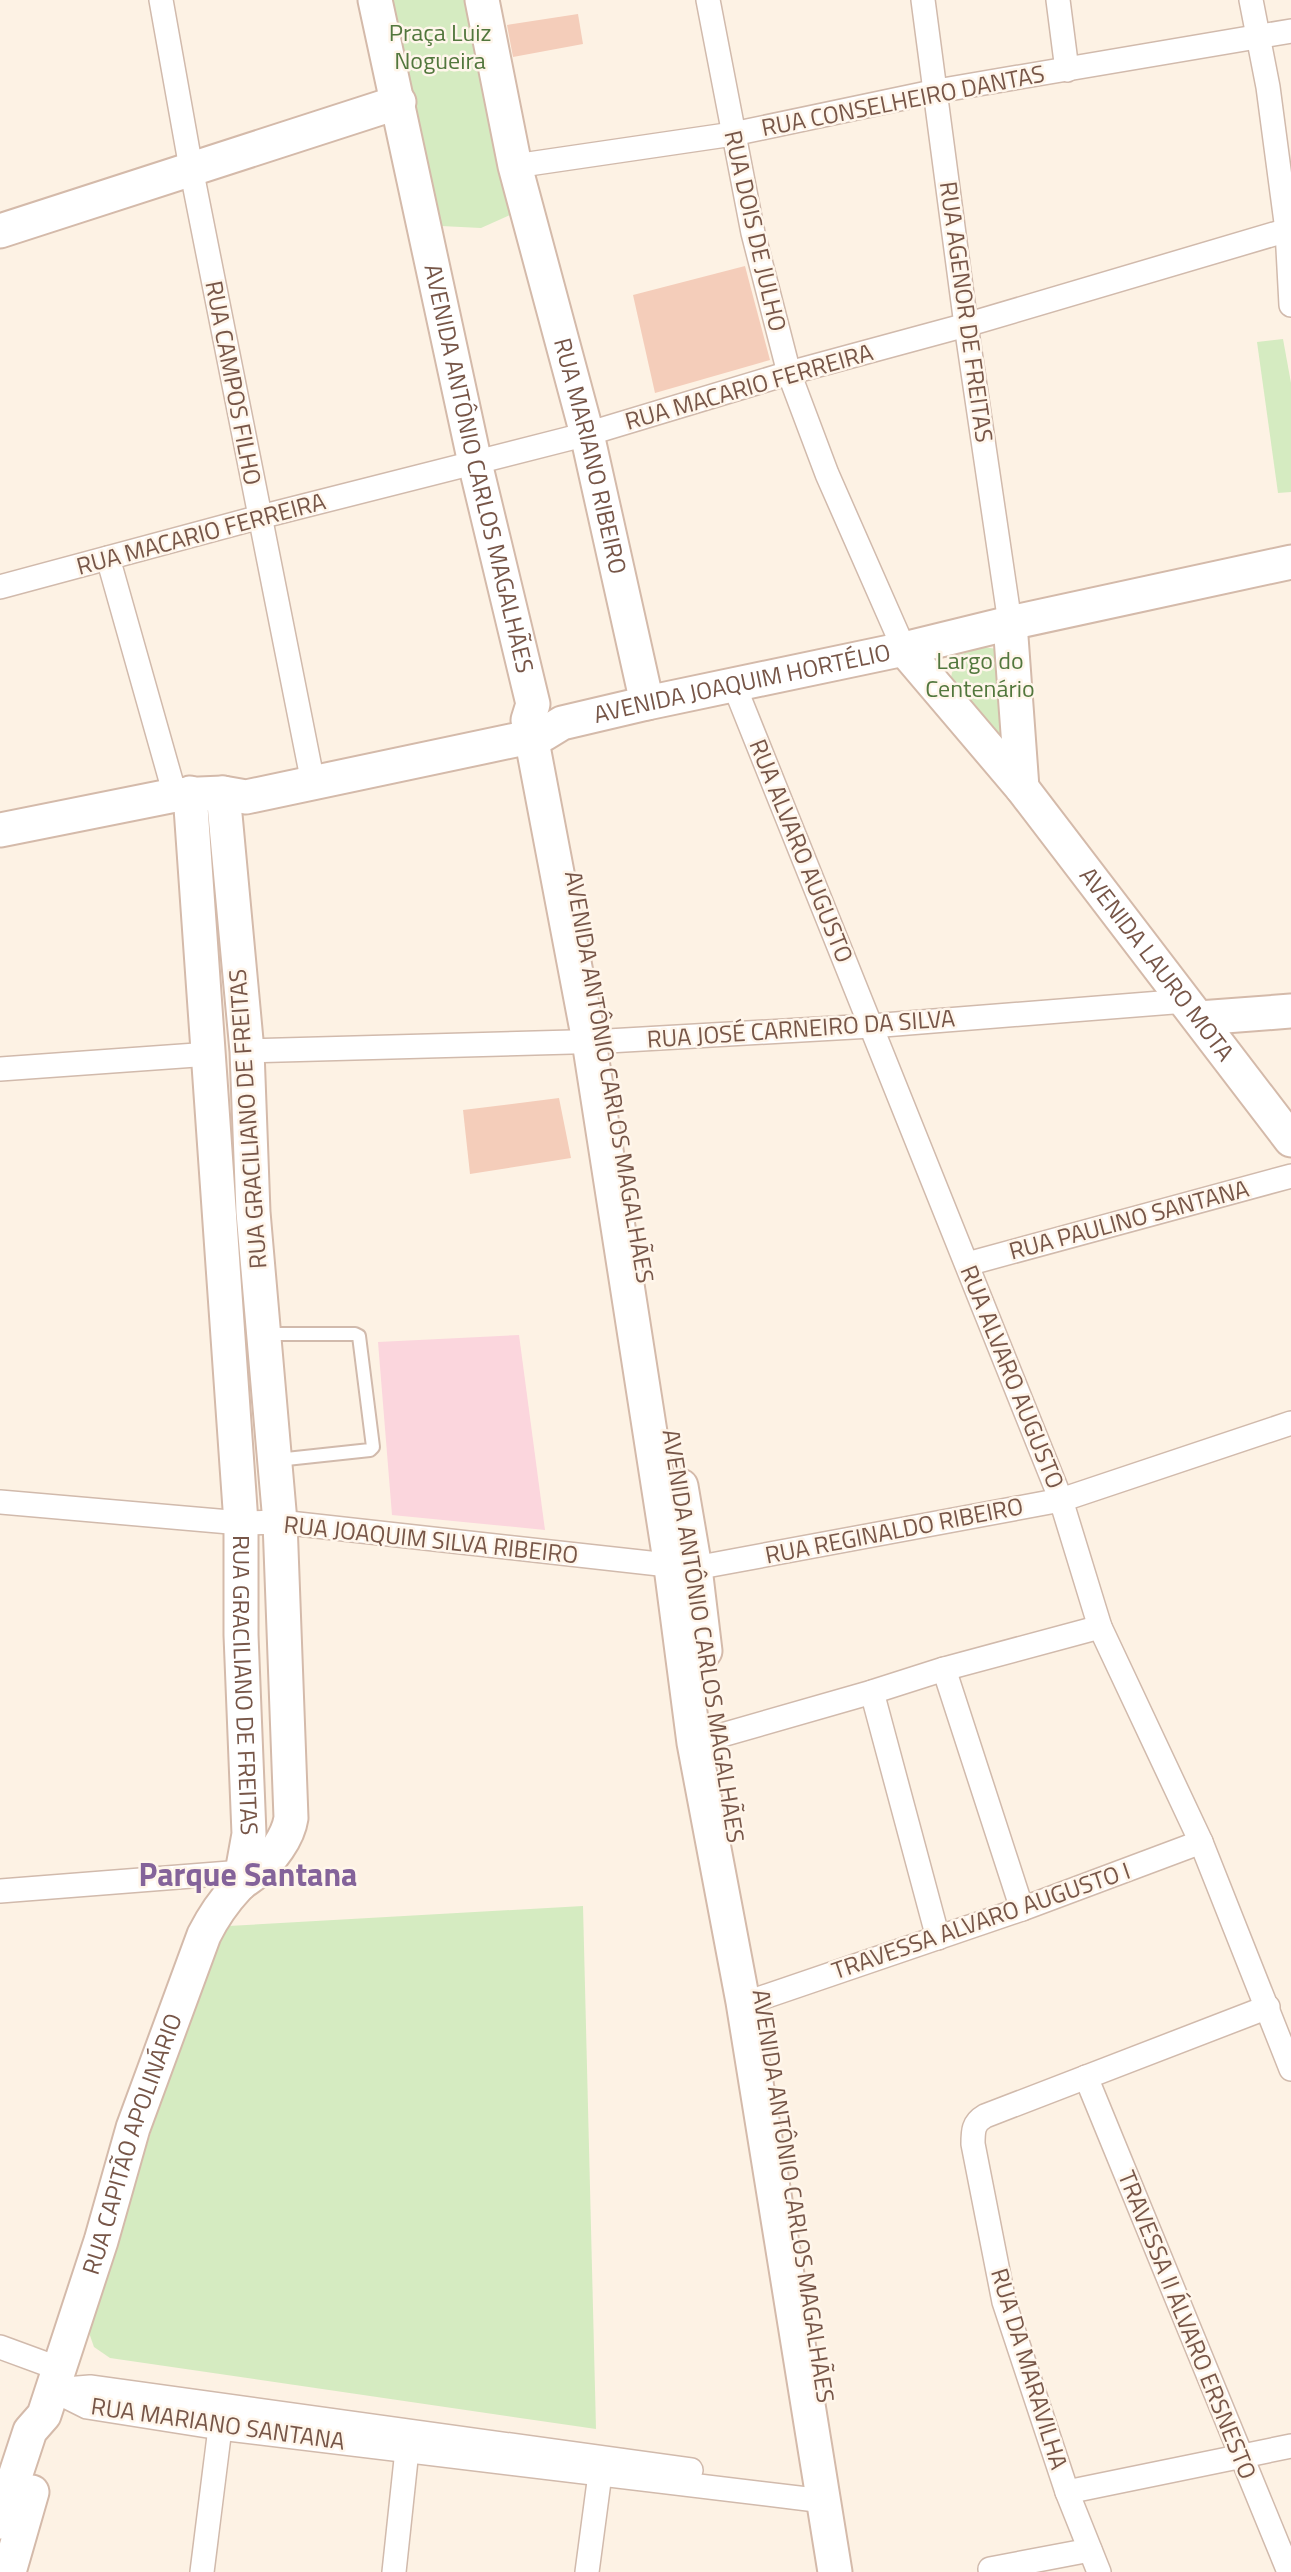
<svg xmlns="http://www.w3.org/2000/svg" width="1291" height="2572" viewBox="0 0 1291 2572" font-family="'Titillium Web',sans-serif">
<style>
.medical{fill:#fbd6dd}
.green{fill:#d5ebc1}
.building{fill:#f4cdba}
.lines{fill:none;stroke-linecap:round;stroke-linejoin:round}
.lane-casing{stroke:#d1baac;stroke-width:16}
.street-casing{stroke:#d1baac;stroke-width:26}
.secondary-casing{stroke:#d4baaa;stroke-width:37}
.lane{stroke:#fff;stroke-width:12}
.street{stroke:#fff;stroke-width:23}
.secondary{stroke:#fff;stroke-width:33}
.labels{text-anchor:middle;stroke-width:5;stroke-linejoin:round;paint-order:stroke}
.park-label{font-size:24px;fill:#52773d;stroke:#fff6eb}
.street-label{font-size:24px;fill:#775648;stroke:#fff6eb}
.district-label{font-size:32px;font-weight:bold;fill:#84639a;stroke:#fff6eb}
</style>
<rect width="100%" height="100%" fill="#fdf2e4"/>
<!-- medical -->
<path class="medical" d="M519 1335 545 1530 392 1515 378 1342Z"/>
<!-- green -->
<g class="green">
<path d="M388 0H472L512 214 481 228 441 226Z"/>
<path d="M1283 339 1291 383V492L1278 493 1257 342Z"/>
<path d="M983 647 997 649 1010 759 951 677 956 656Z"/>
<path d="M583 1906 596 2429 110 2358 94 2347 88 2330 212 1940 228 1926Z"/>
</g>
<!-- building -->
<g class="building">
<path d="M578 14 583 44 513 57 507 25Z"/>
<path d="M745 266 770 360 655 393 633 295Z"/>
<path d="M559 1098 571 1158 470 1174 463 1110Z"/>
</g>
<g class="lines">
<!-- lane casing -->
<g class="lane-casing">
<path id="lane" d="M264 1334H355L359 1336 373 1447 370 1450 277 1460"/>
</g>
<!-- street casing -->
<g class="street-casing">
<g id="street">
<path d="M161 0 191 168 313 783"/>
<path d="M708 0 753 233 789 373 827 474 904 649"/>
<path d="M923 0 966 325 1010 623"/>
<path d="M1058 0 1067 70"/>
<path d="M1251 0 1268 87 1287 230 1291 305"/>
<path d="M515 166 733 134 937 91 1291 31"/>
<path d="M108 558 175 795"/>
<path d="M0 587 260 517 587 434 789 373 966 325 1291 229"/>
<path d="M734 685 1061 1500 1100 1627 1201 1842 1291 2069"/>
<path d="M247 1051 608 1041 871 1026 1186 1001"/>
<path d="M0 1069 210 1054"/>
<path d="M967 1264 1291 1176"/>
<path d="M0 1502 241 1523 280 1522 695 1568 1061 1500 1291 1423"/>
<path d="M944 1669 1022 1909"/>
<path d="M872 1692 938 1938"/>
<path d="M694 1743 872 1692 944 1669 1100 1627"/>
<path d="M0 1891 255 1871"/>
<path d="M743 2002 761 1998 1022 1909 1201 1842"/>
<path d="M1086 2077 1289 2572"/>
<path d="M0 2347 60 2369"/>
<path d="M53 2390 87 2407 220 2428 824 2501"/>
<path d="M53 2390 90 2387 691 2470"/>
<path d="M1067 2492 1291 2446"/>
<path d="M990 2569 1090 2550"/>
<path d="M202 2572 220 2428"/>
<path d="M394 2572 407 2450"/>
<path d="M587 2572 600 2474"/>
<path d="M1099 2572 1067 2492 1004 2302 973 2144C973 2131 973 2123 985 2116L1268 2007"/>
</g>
</g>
<!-- secondary casing -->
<g class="secondary-casing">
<g id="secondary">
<path id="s1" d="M375 0 475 463 533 704 528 720 589 1041 671 1567 694 1743 743 2002 835 2572"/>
<path id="s2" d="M482 0 515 166 587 434 647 703"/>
<path d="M0 231 399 102"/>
<path d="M1010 623 1022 788"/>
<path id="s3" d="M904 649 1022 788 1291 1140"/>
<path id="s4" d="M190 793 241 1523V1635L249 1834 240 1884"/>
<path id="s5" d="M0 830 175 795 223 793 246 797 544 734 562 723 647 703 904 649 1010 623 1291 562"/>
<path d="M1199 1018 1291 1011"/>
<path d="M681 1486 695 1568 705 1651"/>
<path id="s6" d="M0 2522 30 2431 44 2415 101 2241 133 2128 204 1935C213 1917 224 1901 238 1886 243 1881 250 1877 256 1872 271 1860 288 1838 291 1818L280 1522 253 1212 247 1051 223 793"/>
<path d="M9 2572 32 2492"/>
</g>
</g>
<!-- lane -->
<use href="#lane" class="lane"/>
<!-- street -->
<use href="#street" class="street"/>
<!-- secondary -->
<use href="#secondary" class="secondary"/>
</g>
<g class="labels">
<!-- park labels -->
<g class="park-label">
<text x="440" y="41">Praça Luiz<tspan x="440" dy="28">Nogueira</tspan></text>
<text x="980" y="669">Largo do<tspan x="980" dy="28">Centenário</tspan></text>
</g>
<!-- street labels -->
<g class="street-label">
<text transform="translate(903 101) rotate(-11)" y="8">RUA CONSELHEIRO DANTAS</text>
<text transform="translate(755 231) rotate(77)" y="8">RUA DOIS DE JULHO</text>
<text transform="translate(966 312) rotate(82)" y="8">RUA AGENOR DE FREITAS</text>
<text transform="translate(233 383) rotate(79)" y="8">RUA CAMPOS FILHO</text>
<text transform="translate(749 387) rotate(-16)" y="8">RUA MACARIO FERREIRA</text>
<text dy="8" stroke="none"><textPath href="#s2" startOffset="469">RUA MARIANO RIBEIRO</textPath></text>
<text dy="8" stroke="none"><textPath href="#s1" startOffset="480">AVENIDA ANTÔNIO CARLOS MAGALHÃES</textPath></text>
<text transform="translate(201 534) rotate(-15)" y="8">RUA MACARIO FERREIRA</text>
<text dy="8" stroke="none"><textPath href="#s5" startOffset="760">AVENIDA JOAQUIM HORTÉLIO</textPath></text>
<text transform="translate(801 851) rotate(68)" y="8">RUA ALVARO AUGUSTO</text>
<text dy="8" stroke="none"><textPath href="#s3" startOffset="404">AVENIDA LAURO MOTA</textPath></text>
<text transform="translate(801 1029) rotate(-4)" y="8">RUA JOSÉ CARNEIRO DA SILVA</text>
<text transform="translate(609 1077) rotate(80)" y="8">AVENIDA ANTÔNIO CARLOS MAGALHÃES</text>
<text transform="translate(248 1119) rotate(-94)" y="8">RUA GRACILIANO DE FREITAS</text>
<text transform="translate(1129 1220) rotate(-15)" y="8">RUA PAULINO SANTANA</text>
<text transform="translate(1012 1377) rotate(68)" y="8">RUA ALVARO AUGUSTO</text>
<text transform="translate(894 1531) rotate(-11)" y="8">RUA REGINALDO RIBEIRO</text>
<text transform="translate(431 1540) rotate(6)" y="8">RUA JOAQUIM SILVA RIBEIRO</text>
<text transform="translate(703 1636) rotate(81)" y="8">AVENIDA ANTÔNIO CARLOS MAGALHÃES</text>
<text dy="8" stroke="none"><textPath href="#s4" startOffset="894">RUA GRACILIANO DE FREITAS</textPath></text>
<text transform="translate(981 1921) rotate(-19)" y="8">TRAVESSA ALVARO AUGUSTO I</text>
<text dy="8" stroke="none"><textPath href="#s6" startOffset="402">RUA CAPITÃO APOLINÁRIO</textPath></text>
<text transform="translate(793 2196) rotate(81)" y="8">AVENIDA ANTÔNIO CARLOS MAGALHÃES</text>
<text transform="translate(1187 2325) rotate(68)" y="8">TRAVESSA II ÁLVARO ERSNESTO</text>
<text transform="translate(1029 2369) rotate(73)" y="8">RUA DA MARAVILHA</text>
<text transform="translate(218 2424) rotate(8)" y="8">RUA MARIANO SANTANA</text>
</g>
<!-- district labels -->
<g class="district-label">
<text x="248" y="1886">Parque Santana</text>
</g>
</g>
</svg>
